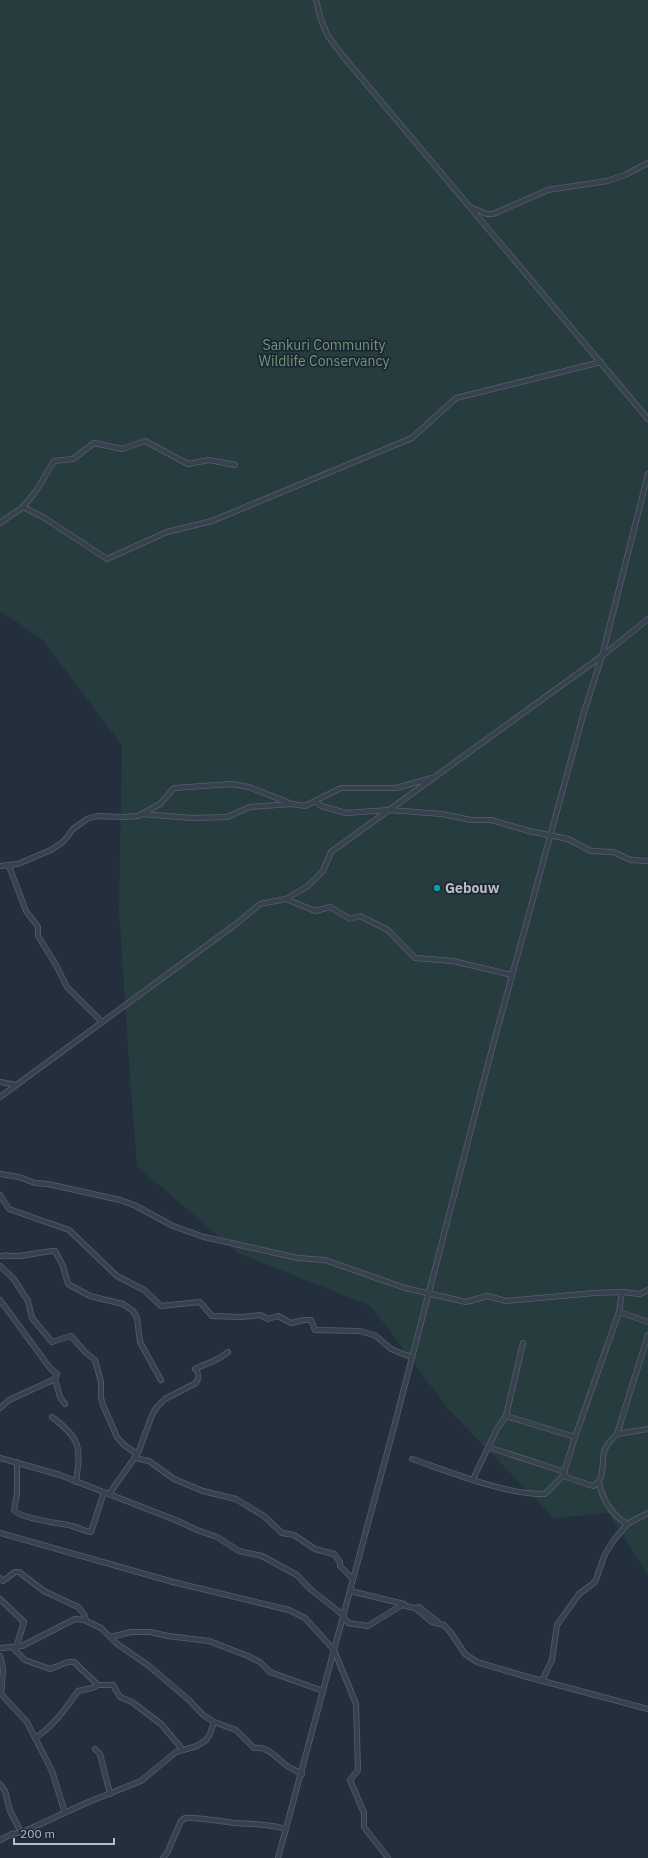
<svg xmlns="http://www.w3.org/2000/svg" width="648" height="1858" viewBox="0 0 648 1858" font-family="'IBM Plex Sans',sans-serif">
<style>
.green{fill:#263c3f}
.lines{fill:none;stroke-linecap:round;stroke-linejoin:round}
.minor-casing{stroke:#565f6c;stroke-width:6}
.minor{stroke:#38414e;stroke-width:4.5}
.culture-dot{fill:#0f9aa8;stroke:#1d2633;stroke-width:1.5}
.labels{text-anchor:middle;stroke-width:3.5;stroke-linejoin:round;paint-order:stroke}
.park-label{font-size:14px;fill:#6b9a76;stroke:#1d2633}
.poi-label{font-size:14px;font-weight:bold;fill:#b4bcc9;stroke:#1d2633;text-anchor:start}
</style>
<rect width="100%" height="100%" fill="#242f3e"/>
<!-- green -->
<path class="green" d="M0 0H648V1575L608 1513 554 1518 449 1410 371 1306 238 1253 137 1166 130 1078 119 910 122 745 43 640 0 611Z"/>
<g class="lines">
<!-- minor casing -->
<g class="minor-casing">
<g id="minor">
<path d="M316 0 321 20 328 36 342 55 648 419"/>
<path d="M472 208 487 214H493L548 190 607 181 625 175 648 163"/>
<path d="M23 507 43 517 107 559 167 532 212 521 412 438 456 398 601 362"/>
<path d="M0 523 23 507 36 491 54 461 73 459 94 443 122 449 145 441 188 464 209 460 235 465"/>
<path d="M316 802 321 806 346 813 389 810 442 814 471 820H491L529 831 568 839 591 851 613 852 631 860 648 861"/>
<path d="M142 814 192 818 227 817 250 807 291 804"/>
<path d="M0 866 18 864 51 850 64 841 73 829 87 819 97 816 123 817 138 816 160 804 174 788 232 784 249 787 292 804 305 806 341 788H396L432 778"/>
<path d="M9 866 26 911 38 927V936L56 965 67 987 102 1022"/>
<path d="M286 899 315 911 330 907 350 919 360 916 388 930 415 958 453 961 512 975"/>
<path d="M0 1082 16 1085"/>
<path d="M0 1097 236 924 260 904 286 899 308 886 323 871 331 852 602 656 648 619"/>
<path d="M0 1174 19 1177 35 1183 48 1184 120 1200 134 1205 173 1226 204 1237 298 1258 325 1260 405 1288 466 1302 487 1296 506 1301 595 1293 622 1292 640 1294 648 1290"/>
<path d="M0 1195 9 1209 69 1230 117 1276 144 1290 161 1306 200 1302 212 1316 242 1317 260 1315 268 1319 278 1316 291 1323 304 1320H311L315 1330 360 1331 376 1336 391 1349 411 1357"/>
<path d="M0 1256C6 1255 10 1256 16 1256 29 1256 42 1251 55 1251L63 1266 68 1284 90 1296 123 1304 133 1311 137 1318 140 1342 161 1380"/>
<path d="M0 1266 13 1278 28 1301 32 1318 52 1342 71 1336 86 1353 95 1360 101 1382V1398L103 1405 117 1437 124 1445 137 1454"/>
<path d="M0 1300 50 1368 57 1374 55 1379 60 1397 65 1404"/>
<path d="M619 1312 648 1322"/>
<path d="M0 1408 9 1400 55 1379"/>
<path d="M506 1416 575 1437 563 1476"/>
<path d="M52 1417C81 1439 81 1447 76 1482"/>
<path d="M617 1434 648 1335"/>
<path d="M575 1437 619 1312 622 1292"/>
<path d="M488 1447 565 1472"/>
<path d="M0 1458 60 1475 178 1521 197 1530 217 1537 239 1551 262 1556 297 1575 309 1588 343 1615"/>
<path d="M135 1458 149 1461 174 1479 203 1491 236 1499 264 1516 282 1533 294 1535 315 1549 334 1554 340 1562V1566L353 1579"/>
<path d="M412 1459C450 1472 506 1495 545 1494L563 1476 593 1486C607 1479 600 1461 605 1449 607 1444 613 1438 617 1434L648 1429"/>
<path d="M17 1462V1494L14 1510C21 1519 60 1523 72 1526 79 1528 84 1531 91 1532L104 1492"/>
<path d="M473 1479 497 1429 506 1416 523 1343"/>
<path d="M109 1494 138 1453 152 1415 156 1408 165 1399 196 1383C199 1378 200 1374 195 1369 207 1363 218 1361 228 1352"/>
<path d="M627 1524 648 1513"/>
<path d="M0 1533 173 1582 289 1610 305 1618 334 1650 356 1704 358 1770 350 1780 364 1813V1827L388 1858"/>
<path d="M0 1578 3 1581 15 1572H19L44 1591 78 1607 84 1614 86 1620"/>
<path d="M350 1591 404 1604"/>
<path d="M0 1599 24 1622 16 1648"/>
<path d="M419 1607 438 1622"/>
<path d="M343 1616 348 1623 368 1626 402 1605 415 1608 432 1622 444 1625 451 1633 465 1654 477 1662 524 1676 648 1709"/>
<path d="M111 1637 131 1632H150L168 1636 209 1641 248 1656 260 1662 270 1672 323 1691"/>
<path d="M0 1648 22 1646 75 1619 84 1620 101 1628 116 1643 149 1666 189 1700 203 1715 214 1722 236 1730 254 1748C269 1746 276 1758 287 1766 292 1769 297 1771 302 1774"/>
<path d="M13 1648 25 1660 50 1669 68 1662H74L98 1685H113L120 1697 132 1702 161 1724 183 1750"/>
<path d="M0 1656 3 1669 1 1694 27 1722 52 1771 65 1813"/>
<path d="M542 1681 552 1660 557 1625 579 1594 595 1582 605 1554 614 1540 627 1524C611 1514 603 1501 599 1483"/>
<path d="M35 1738C54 1726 66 1708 78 1691L92 1688 98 1685"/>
<path d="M95 1749 100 1754 110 1794"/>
<path d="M0 1784 5 1791 10 1811 21 1832"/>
<path d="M0 1840 12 1834 23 1832 86 1803 141 1781 176 1752 197 1746 206 1740 210 1734 214 1722"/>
<path d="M163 1858 167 1853 181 1821 185 1818C202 1817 217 1821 234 1823 252 1824 269 1824 286 1829"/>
<path d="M278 1858 394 1427 493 1045 584 712 602 656 648 474"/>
</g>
</g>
<!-- minor -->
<use href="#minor" class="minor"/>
</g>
<!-- markers -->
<circle class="culture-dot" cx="437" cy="888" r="4"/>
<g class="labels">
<!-- park labels -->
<g class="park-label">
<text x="324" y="350">Sankuri Community<tspan x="324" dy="16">Wildlife Conservancy</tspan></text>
</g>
<!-- poi labels -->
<g class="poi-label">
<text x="445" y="893">Gebouw</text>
</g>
</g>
<!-- scale -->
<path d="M14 1838v6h100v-6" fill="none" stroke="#b4bcc9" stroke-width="2"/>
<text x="20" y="1838" font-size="12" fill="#b4bcc9" stroke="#1d2633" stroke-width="3" paint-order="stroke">200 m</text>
</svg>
